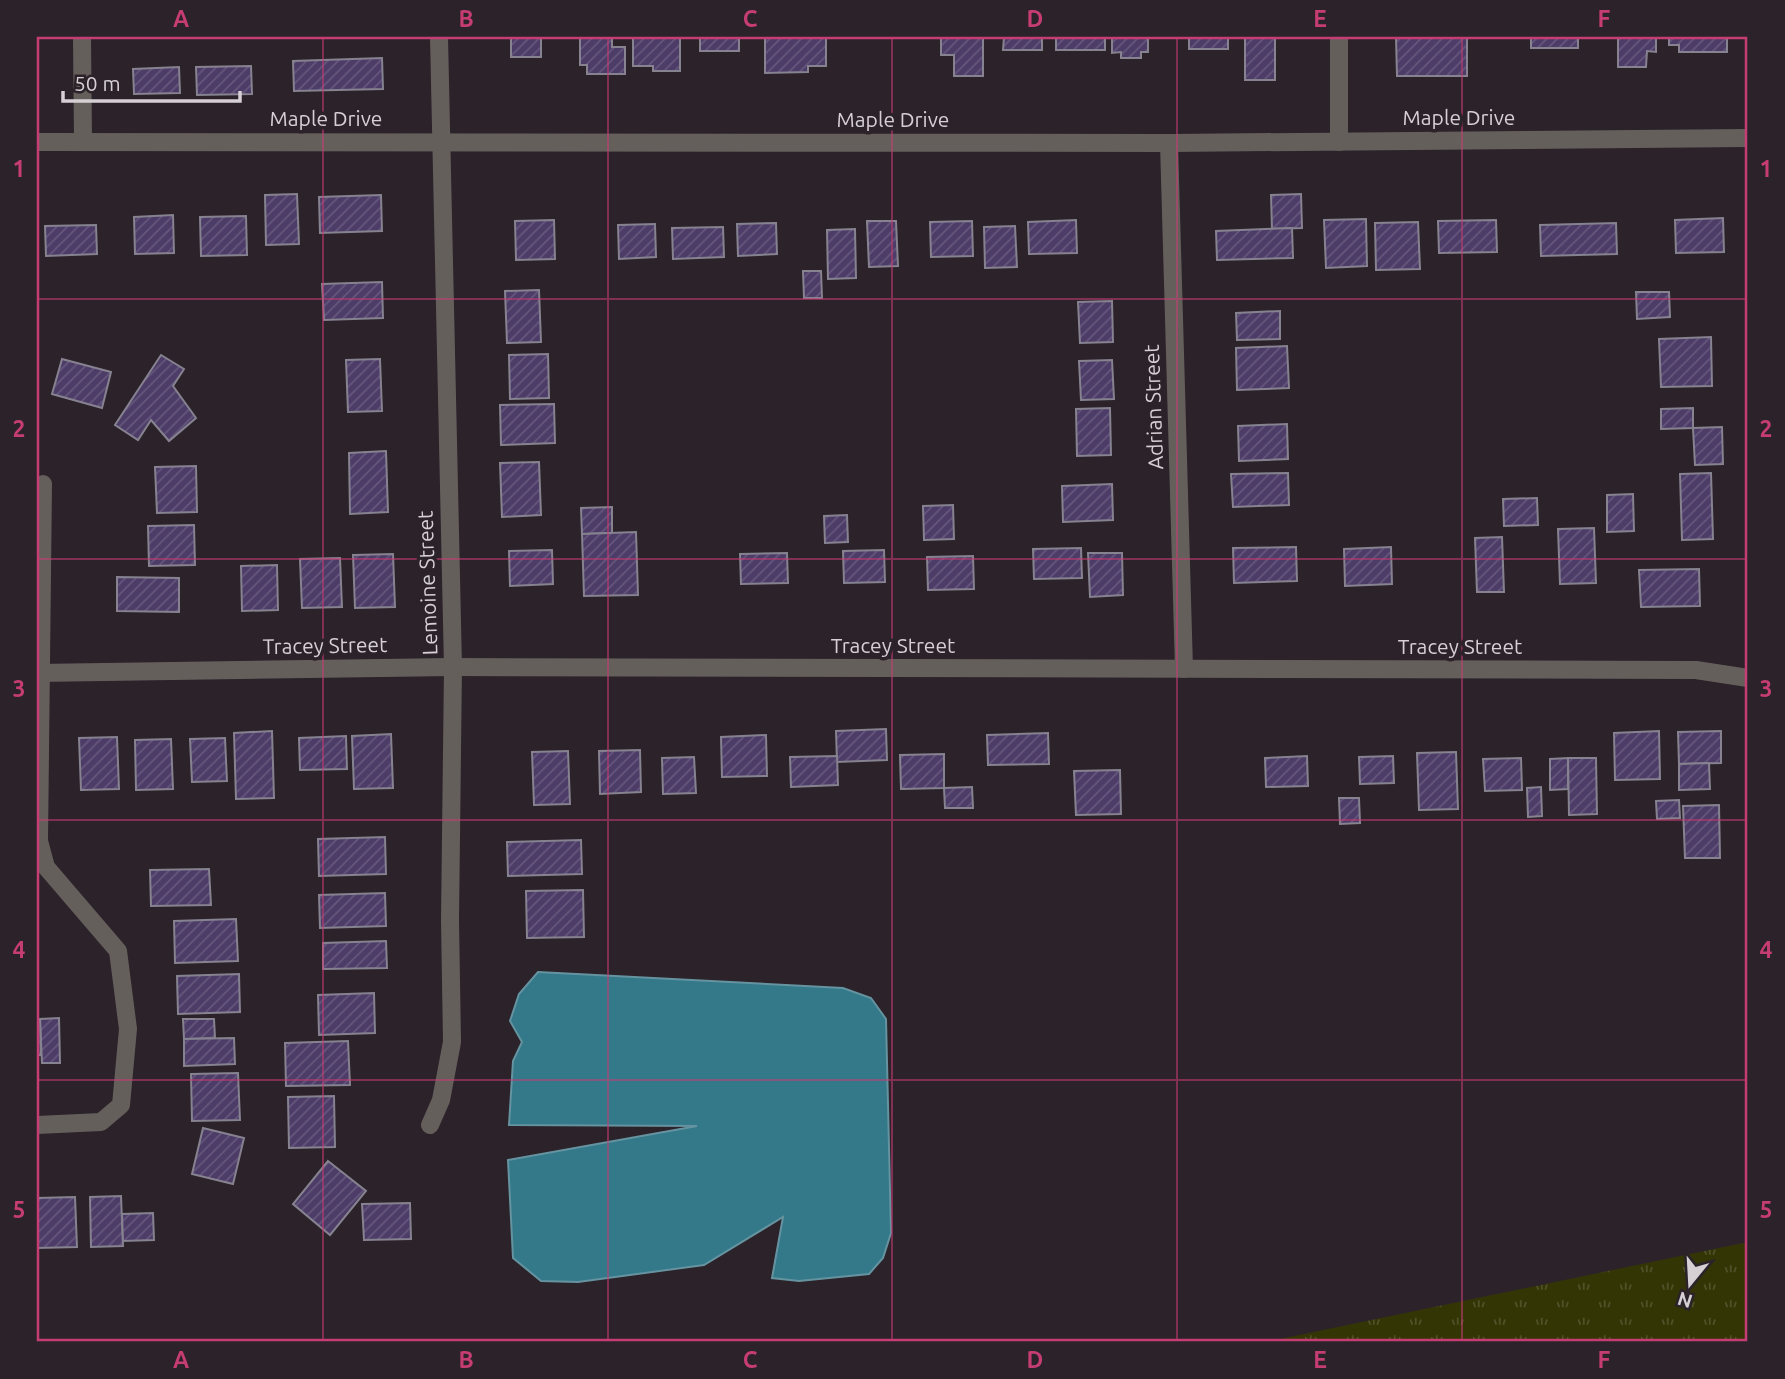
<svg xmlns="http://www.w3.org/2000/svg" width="1785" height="1379" viewBox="0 0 1785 1379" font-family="Ubuntu,sans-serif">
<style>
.grass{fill:url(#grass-tufts)}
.water{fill:#34798a;stroke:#6593a0;stroke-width:2}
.building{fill:url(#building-hatch);stroke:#868290;stroke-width:2}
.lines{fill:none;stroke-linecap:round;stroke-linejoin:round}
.minor{stroke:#655f5c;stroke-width:18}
.grid{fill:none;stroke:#c63d73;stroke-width:2;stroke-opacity:0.55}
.labels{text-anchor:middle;stroke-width:7;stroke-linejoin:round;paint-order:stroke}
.street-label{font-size:21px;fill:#d6d0d5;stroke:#2b222a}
.neatline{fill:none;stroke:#c63d73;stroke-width:2.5}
.grid-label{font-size:23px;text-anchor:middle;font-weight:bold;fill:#c63d73}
</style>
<defs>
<pattern id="grass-tufts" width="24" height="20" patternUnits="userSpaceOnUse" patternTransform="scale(1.75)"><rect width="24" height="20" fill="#343505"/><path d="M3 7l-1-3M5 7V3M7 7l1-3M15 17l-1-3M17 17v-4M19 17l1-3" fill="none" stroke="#515129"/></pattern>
<pattern id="building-hatch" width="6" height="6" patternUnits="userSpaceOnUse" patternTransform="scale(1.75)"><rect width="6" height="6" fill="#4c3c67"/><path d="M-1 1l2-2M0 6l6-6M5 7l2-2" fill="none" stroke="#65577c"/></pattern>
</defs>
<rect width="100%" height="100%" fill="#2b222a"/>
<!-- grass -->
<path class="grass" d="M1748 1242V1342H1003L1275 1340Z"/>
<!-- water -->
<path class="water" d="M538 972 843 988 871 998 886 1019 891 1233 883 1258 869 1274 799 1281 772 1278 783 1217 704 1265 578 1282 541 1281 513 1258 508 1160 697 1126 509 1125 513 1061 522 1042 510 1021 519 994Z"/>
<!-- building -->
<g class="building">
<rect x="511" y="37" width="30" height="20"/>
<path d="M580 37H612V47H625V74H587V65H580Z"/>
<path d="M633 37H680V71H653V66H633Z"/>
<rect x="700" y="37" width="39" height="14"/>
<path d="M765 37H826V66H808V72L765 73Z"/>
<path d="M941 37H983V76H954V55H941Z"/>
<path d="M1004 37H1042V50H1003Z"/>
<rect x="1056" y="37" width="49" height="13"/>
<path d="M1112 37H1148V52H1141V58H1121V52L1112 53Z"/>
<rect x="1189" y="37" width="39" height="12"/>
<rect x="1245" y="37" width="30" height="43"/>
<rect x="1531" y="37" width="47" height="11"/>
<path d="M1618 37H1656V52L1647 51 1646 67H1618Z"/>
<path d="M1669 37H1727V52H1679V45H1669Z"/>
<path d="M1396 38H1467V76H1397Z"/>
<path d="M382 58 383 89 294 91 293 61Z"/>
<path d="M251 66 252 94 197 95 196 67Z"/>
<path d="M179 67 180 93 134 94 133 69Z"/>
<path d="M297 194 299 244 266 245 265 195Z"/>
<path d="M1301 194 1302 228 1272 229 1271 195Z"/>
<path d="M381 195 382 231 320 233 319 197Z"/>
<path d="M173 215 174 253 135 254 134 217Z"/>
<path d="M246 216 247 255 201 256 200 217Z"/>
<path d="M1723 218 1724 252 1676 253 1675 220Z"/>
<path d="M1366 219 1367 266 1326 268 1324 220Z"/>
<path d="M554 220 555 259 516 260 515 221Z"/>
<path d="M1076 220 1077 253 1029 254 1028 222Z"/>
<path d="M1496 220 1497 252 1439 253 1438 221Z"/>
<path d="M867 221H896L898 266 869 267Z"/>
<path d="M972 221 973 256 931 257 930 222Z"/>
<path d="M1418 222 1420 269 1376 270 1375 223Z"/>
<path d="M776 223 777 254 738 256 737 224Z"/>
<path d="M1616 223 1617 254 1541 256 1540 225Z"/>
<path d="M655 224 656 257 619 259 618 225Z"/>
<path d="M96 225 97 254 46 256 45 226Z"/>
<path d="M1015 226 1017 267 985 268 984 227Z"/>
<path d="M723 227 724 257 673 259 672 228Z"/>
<path d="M1292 228 1293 258 1217 260 1216 231Z"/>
<path d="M855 229 856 278 828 279 827 230Z"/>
<path d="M803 271H821L822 298H804Z"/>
<path d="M382 282 383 318 324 320 322 284Z"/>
<path d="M539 290 541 342 507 343 505 291Z"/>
<path d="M1636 292H1669L1670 317 1637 319Z"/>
<path d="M1112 301 1113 342 1080 343 1078 302Z"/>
<path d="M1280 311V339L1237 340 1236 313Z"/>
<path d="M1711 337 1712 386 1661 387 1659 339Z"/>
<path d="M1287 346 1289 388 1237 390 1236 348Z"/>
<path d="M548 354 549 398 510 399 509 355Z"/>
<path d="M161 355 184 369 173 386 196 418 169 441 151 420 138 440 115 425Z"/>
<path d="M62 359 111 372 102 408 52 394Z"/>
<path d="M380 359 382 411 348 412 346 360Z"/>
<path d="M1112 360 1114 399 1081 400 1079 361Z"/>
<path d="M554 404 555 443 501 445 500 405Z"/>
<path d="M1110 408 1111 455 1077 456 1076 409Z"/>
<path d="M1693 408V428L1661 429V409Z"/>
<path d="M1287 424 1288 459 1239 461 1238 426Z"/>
<path d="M1722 427 1723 464 1695 465 1693 428Z"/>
<path d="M386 451 388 512 350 514 349 453Z"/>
<path d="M539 462 541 515 502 517 500 463Z"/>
<path d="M196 466 197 512 157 513 155 467Z"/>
<path d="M1288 473 1289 505 1233 507 1231 474Z"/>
<path d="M1711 473 1713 539 1682 540 1680 474Z"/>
<path d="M1112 484 1113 520 1063 522 1062 486Z"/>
<path d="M1633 494 1634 531 1607 532V495Z"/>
<path d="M1537 498 1538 525 1504 526 1503 499Z"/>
<path d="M953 505 954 539 924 540 923 506Z"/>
<path d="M612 507V533L582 534 581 508Z"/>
<path d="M847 515 848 542 825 543 824 516Z"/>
<path d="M194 525 195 565 149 566 148 526Z"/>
<path d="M1594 528 1596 583 1560 584 1558 529Z"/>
<path d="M636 532 638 595 584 596 582 534Z"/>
<path d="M1502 537 1504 592H1477L1475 538Z"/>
<path d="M1296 547 1297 581 1234 583 1233 548Z"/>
<path d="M1391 547 1392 584 1345 586 1344 549Z"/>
<path d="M1081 548 1082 578 1034 579 1033 549Z"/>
<path d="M552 550 553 584 510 586 509 551Z"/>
<path d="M884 550 885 582 844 583 843 551Z"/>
<path d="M787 553 788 583 741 584 740 554Z"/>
<path d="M1088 553H1122L1123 595 1090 597Z"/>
<path d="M393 554 395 607 355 608 353 555Z"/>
<path d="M973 556 974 589 928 590 927 557Z"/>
<path d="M340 558 342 607 302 608 300 559Z"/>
<path d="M277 565 278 610 242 611 241 566Z"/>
<path d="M1699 569 1700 606 1641 607 1639 570Z"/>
<path d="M117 577 179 578V612L117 611Z"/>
<path d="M886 729 887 760 837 762 836 731Z"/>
<path d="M272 731 274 798 236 799 234 733Z"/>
<path d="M1659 731 1660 779 1615 780 1614 733Z"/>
<path d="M1721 731V763L1679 764 1678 732Z"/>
<path d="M1048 733 1049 764 988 765 987 735Z"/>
<path d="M391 734 393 788 354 789 352 736Z"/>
<path d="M766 735 767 776 722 777 721 737Z"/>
<path d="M346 736 347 769 300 770 299 738Z"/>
<path d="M117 737 119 789 81 790 79 738Z"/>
<path d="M225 738 227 781 192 782 190 739Z"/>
<path d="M171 739 173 789 136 790 135 740Z"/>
<path d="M640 750 641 792 600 794 599 751Z"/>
<path d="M568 751 570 804 534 805 532 752Z"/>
<path d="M1456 752 1458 809 1419 810 1417 753Z"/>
<path d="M944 754V788L901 789 900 755Z"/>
<path d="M837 756 838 785 791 787 790 757Z"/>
<path d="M1307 756 1308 786 1266 787 1265 758Z"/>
<path d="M1393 756 1394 783 1360 784 1359 757Z"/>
<path d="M694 757 696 793 663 794 662 758Z"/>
<path d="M1521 758 1522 790 1485 791 1483 759Z"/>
<path d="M1568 758V789L1550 790V759Z"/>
<path d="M1568 758H1596L1597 814 1569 815Z"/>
<path d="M1709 763 1710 789 1679 790V764Z"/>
<path d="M1120 770 1121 814 1076 815 1074 771Z"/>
<path d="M972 787 973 808H945L944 788Z"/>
<path d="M1541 787 1542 816 1528 817 1527 788Z"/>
<path d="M1339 798H1359L1360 823 1340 824Z"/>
<path d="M1679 800 1680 818 1657 819 1656 801Z"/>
<path d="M1719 805 1720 858H1685L1683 806Z"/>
<path d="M385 837 386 874 319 876 318 839Z"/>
<path d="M581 840 582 874 508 876 507 842Z"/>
<path d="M209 869 211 905 151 906 150 870Z"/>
<path d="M583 890 584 937 527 938 526 891Z"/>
<path d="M385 893 386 926 320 928 319 895Z"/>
<path d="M236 919 238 961 175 963 174 921Z"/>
<path d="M386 941 387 968 323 969V943Z"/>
<path d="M239 974 240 1012 178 1014 177 976Z"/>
<path d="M374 993 375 1033 319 1035 318 995Z"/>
<path d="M59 1018 60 1063H42L40 1019Z"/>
<path d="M37 1019H40L41 1055H37Z"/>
<path d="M183 1019H214L215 1038 184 1039Z"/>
<path d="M234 1038 235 1064 184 1066V1039Z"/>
<path d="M348 1041 350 1085 286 1086 285 1043Z"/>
<path d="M238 1073 240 1120 192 1121 191 1074Z"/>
<path d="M334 1096 335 1147 289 1148 288 1097Z"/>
<path d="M203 1128 244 1138 233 1184 192 1174Z"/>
<path d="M328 1161 366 1191 330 1235 293 1204Z"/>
<path d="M121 1196 123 1246 91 1247 90 1197Z"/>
<path d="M75 1197 77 1247 37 1248V1198Z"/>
<path d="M410 1203 411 1239 364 1240 362 1204Z"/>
<path d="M153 1213 154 1240 123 1241 122 1214Z"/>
</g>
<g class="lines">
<!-- minor -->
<g class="minor">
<path d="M82 37 83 141"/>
<path d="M1339 37V142"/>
<path d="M37 142 1169 143 1748 138"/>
<path d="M1169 143 1184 669"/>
<path d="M37 673 453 667 1696 670 1748 678"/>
<path d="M37 1125 101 1122 121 1105 128 1029 118 951 46 867 39 841 43 484"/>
<path d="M430 1125 441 1100 452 1042 450 920 453 667 439 37"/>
</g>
</g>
<!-- grid -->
<path class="grid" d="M323 37V1342M608 37V1342M892 37V1342M1177 37V1342M1462 37V1342M37 299H1748M37 559H1748M37 820H1748M37 1080H1748"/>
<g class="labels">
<!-- street labels -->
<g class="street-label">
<text x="1459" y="125">Maple Drive</text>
<text x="326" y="126">Maple Drive</text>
<text x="893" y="127">Maple Drive</text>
<text transform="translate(1154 407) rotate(-92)" y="7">Adrian Street</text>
<text transform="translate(428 583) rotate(-92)" y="7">Lemoine Street</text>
<text transform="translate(325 646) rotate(-1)" y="7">Tracey Street</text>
<text x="893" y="653">Tracey Street</text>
<text x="1460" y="654">Tracey Street</text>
</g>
</g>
<!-- border -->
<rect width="1785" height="1379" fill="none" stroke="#2b222a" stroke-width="77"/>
<!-- north arrow -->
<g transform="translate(1690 1284) rotate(198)" stroke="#2b222a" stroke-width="5" paint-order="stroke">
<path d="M0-5L12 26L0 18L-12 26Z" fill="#d6d0d5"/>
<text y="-10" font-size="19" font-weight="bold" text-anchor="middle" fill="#d6d0d5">N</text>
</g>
<!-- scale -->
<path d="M63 91v10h177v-10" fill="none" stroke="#d6d0d5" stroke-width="3.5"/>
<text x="74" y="91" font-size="21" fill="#d6d0d5" stroke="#2b222a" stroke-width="5" paint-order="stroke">50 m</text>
<rect x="38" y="38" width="1708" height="1302" class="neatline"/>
<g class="grid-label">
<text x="181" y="27">A</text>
<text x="466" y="27">B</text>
<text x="750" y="27">C</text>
<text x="1035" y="27">D</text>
<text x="1320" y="27">E</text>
<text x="1604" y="27">F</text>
<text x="19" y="177">1</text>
<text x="1766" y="177">1</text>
<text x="19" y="437">2</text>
<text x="1766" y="437">2</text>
<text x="19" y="697">3</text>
<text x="1766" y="697">3</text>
<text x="19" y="958">4</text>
<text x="1766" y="958">4</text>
<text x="19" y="1218">5</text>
<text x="1766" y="1218">5</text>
<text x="181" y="1368">A</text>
<text x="466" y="1368">B</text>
<text x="750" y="1368">C</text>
<text x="1035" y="1368">D</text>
<text x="1320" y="1368">E</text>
<text x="1604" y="1368">F</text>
</g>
</svg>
